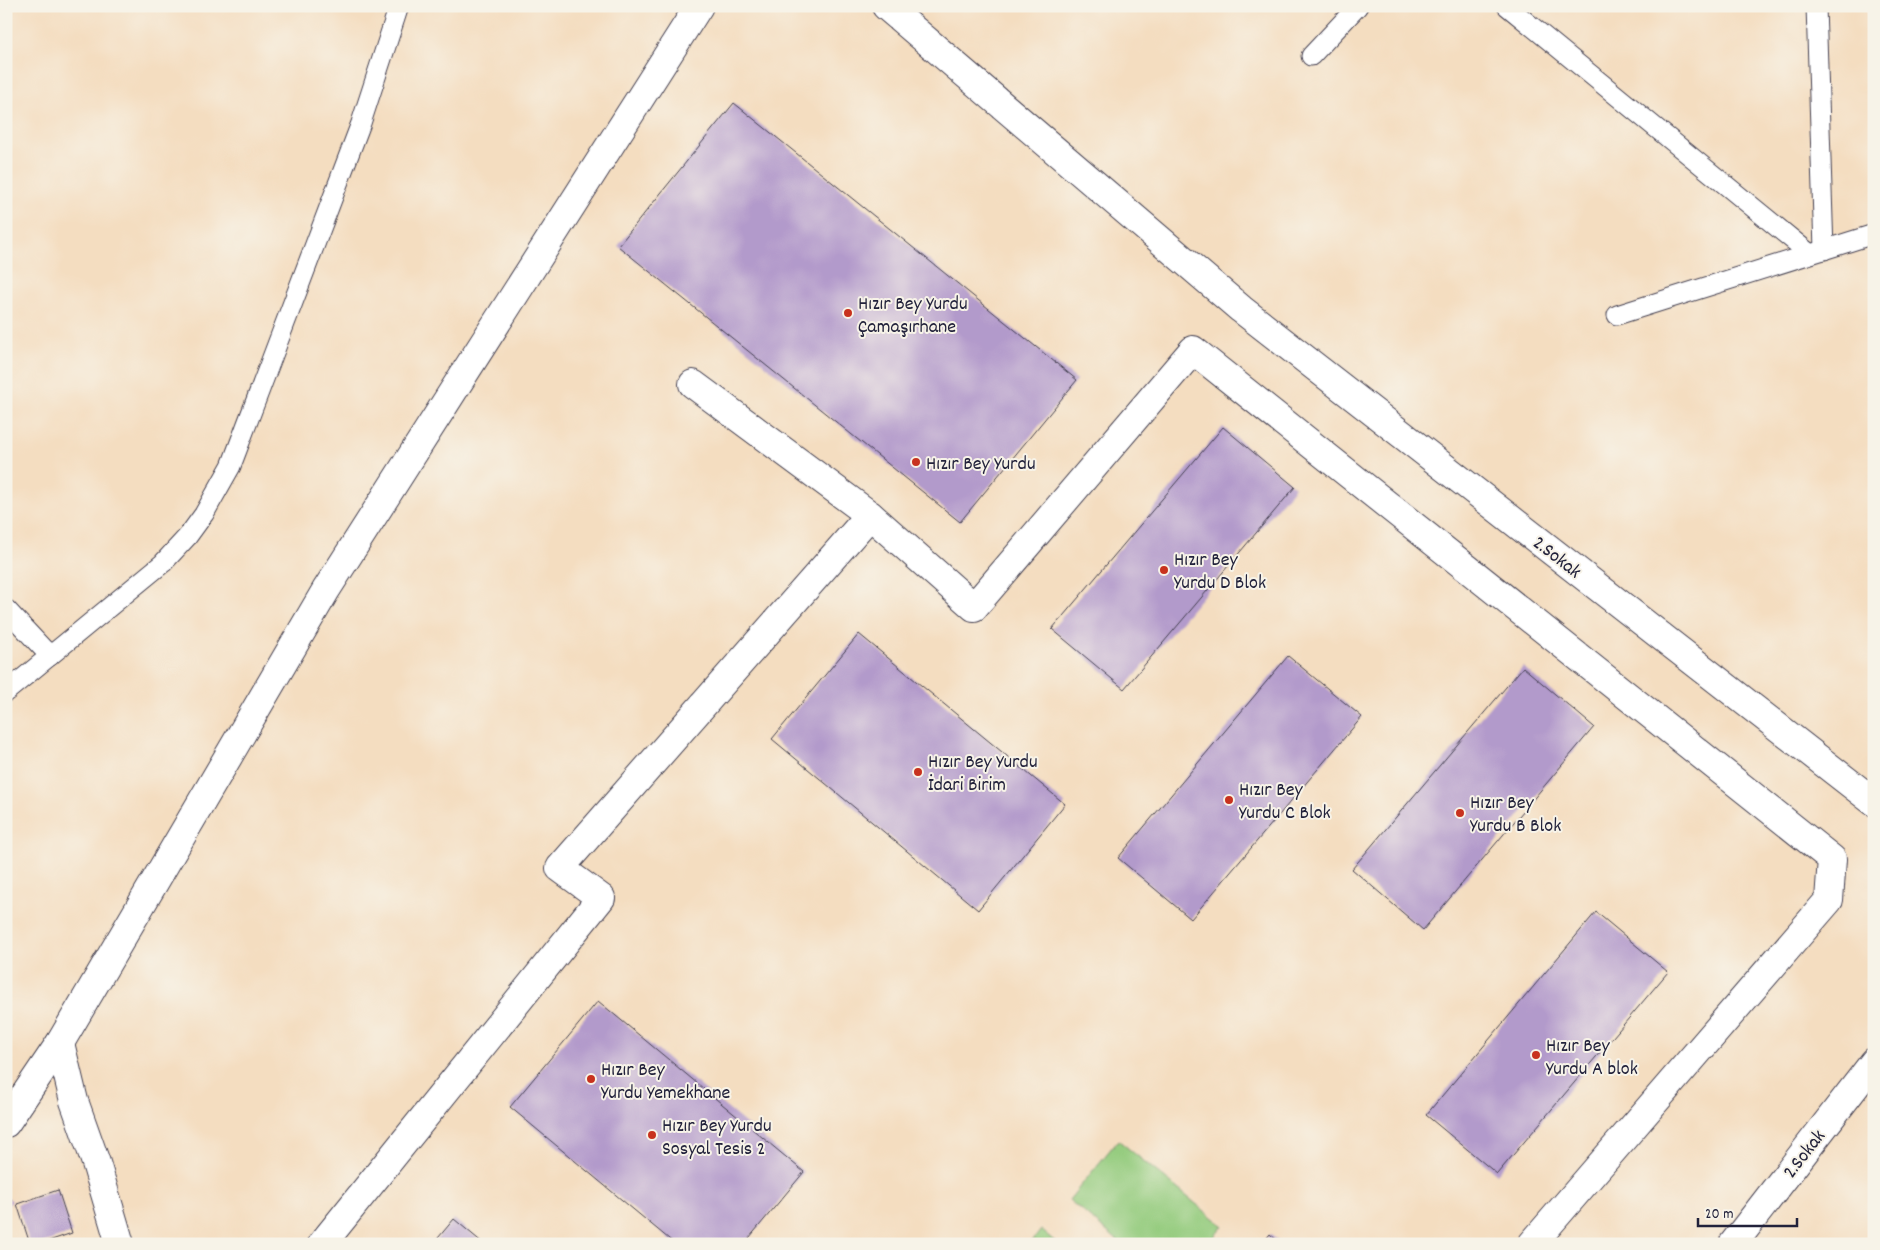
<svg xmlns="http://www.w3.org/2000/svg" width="1880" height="1250" viewBox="0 0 1880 1250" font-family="Dekko,sans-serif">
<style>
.green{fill:#95cc7f;stroke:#5c775d}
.building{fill:#b29acb}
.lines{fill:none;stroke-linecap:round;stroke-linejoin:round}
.service-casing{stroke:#423e4f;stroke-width:21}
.minor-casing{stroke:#423e4f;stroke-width:30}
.service{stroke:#fff;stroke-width:19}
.minor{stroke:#fff;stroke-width:28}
.poi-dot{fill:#c8321e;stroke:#f7f3e8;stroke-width:2}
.labels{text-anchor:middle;stroke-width:4;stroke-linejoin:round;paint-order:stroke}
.poi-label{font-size:20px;fill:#22223b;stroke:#f7f3e8;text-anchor:start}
.street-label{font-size:20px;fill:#22223b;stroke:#f7f3e8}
</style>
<rect width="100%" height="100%" fill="#f7f3e8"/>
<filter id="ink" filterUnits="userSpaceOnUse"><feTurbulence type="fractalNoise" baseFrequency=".02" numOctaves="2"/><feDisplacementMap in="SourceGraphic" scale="10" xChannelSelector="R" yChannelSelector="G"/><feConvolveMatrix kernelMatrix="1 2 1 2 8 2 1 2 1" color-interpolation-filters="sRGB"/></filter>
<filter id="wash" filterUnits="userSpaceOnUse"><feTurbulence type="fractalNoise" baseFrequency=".0096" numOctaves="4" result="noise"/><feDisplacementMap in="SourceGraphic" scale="20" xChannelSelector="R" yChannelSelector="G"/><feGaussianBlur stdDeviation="1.12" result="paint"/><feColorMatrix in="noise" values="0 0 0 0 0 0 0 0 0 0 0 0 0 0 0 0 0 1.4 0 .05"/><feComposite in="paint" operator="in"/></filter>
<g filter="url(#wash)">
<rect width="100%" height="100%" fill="#f4ddc0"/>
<!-- green -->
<g class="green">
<path d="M1118 1140 1223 1226 1208 1244H1122L1069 1200Z"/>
<path d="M1041 1230 1058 1244H1030Z"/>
</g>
<g id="blocks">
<!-- building -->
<g class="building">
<path d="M734 103 1077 380 960 522 618 246Z"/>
<path d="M1223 427 1295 487 1124 689 1052 629Z"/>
<path d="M859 634 1065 804 978 910 772 739Z"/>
<path d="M1288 656 1362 717 1191 919 1118 858Z"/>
<path d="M1523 667 1594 727 1423 930 1352 869Z"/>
<path d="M1596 912 1668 972 1497 1174 1426 1115Z"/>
<path d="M598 1001 804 1172 744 1244H675L510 1107Z"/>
<path d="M58 1190 72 1233 40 1244H30L17 1204Z"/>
<path d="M6 1196 12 1201 6 1207Z"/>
<path d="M454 1219 484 1244H433Z"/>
<path d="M1270 1234 1281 1244H1262Z"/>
</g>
</g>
</g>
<g filter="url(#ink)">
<use href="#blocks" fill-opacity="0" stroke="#423e4f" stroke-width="1"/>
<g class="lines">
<!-- service casing -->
<g class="service-casing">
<g id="service">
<path d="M1507 6 1810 254"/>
<path d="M1816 6 1824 250"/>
<path d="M1311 56 1358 6"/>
<path d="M1617 315 1874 234"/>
<path d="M6 609 50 656"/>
<path d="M6 692 163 563 188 536 204 514 231 466 361 123 399 6"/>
</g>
</g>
<!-- minor casing -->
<g class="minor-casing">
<g id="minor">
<path d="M886 6 1241 309 1874 802"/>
<path d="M870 515 974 607 1193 350 1832 859 1829 900 1532 1244"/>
<path d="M60 1043 74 1101 96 1163 120 1244"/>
<path d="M6 1123 60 1043 326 590 699 6"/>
<path d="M322 1244 601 898 560 868 870 515 693 384"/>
<path d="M1733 1244 1874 1062"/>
</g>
</g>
<!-- service -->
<use href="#service" class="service"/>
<!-- minor -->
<use href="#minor" class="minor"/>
</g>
</g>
<!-- markers -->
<g class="poi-dot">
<circle cx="848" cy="313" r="5"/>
<circle cx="916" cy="462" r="5"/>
<circle cx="1164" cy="570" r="5"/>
<circle cx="918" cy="772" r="5"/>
<circle cx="1229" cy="800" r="5"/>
<circle cx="1460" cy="813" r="5"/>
<circle cx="1536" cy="1055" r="5"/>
<circle cx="591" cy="1079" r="5"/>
<circle cx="652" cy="1135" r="5"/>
</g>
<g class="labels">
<!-- poi labels -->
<g class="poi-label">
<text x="858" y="309">Hızır Bey Yurdu<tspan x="858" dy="23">Çamaşırhane</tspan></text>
<text x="926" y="469">Hızır Bey Yurdu</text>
<text x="1174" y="565">Hızır Bey<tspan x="1174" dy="23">Yurdu D Blok</tspan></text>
<text x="928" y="767">Hızır Bey Yurdu<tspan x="928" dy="23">İdari Birim</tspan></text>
<text x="1239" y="795">Hızır Bey<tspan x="1239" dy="23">Yurdu C Blok</tspan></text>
<text x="1470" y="808">Hızır Bey<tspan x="1470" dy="23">Yurdu B Blok</tspan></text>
<text x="1546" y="1051">Hızır Bey<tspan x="1546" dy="23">Yurdu A blok</tspan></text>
<text x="601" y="1075">Hızır Bey<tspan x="601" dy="23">Yurdu Yemekhane</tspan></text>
<text x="662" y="1131">Hızır Bey Yurdu<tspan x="662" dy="23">Sosyal Tesis 2</tspan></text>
</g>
<!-- street labels -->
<g class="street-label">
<text transform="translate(1558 556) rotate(38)" y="7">2.Sokak</text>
<text transform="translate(1803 1153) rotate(-52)" y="7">2.Sokak</text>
</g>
</g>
<!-- margin -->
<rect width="1880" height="1250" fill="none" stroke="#f7f3e8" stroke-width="25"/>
<!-- scale -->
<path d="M1698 1218v8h99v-8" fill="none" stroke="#22223b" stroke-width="2.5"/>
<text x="1705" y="1218" font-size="15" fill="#22223b" stroke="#f7f3e8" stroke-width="4" paint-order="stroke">20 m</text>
</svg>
